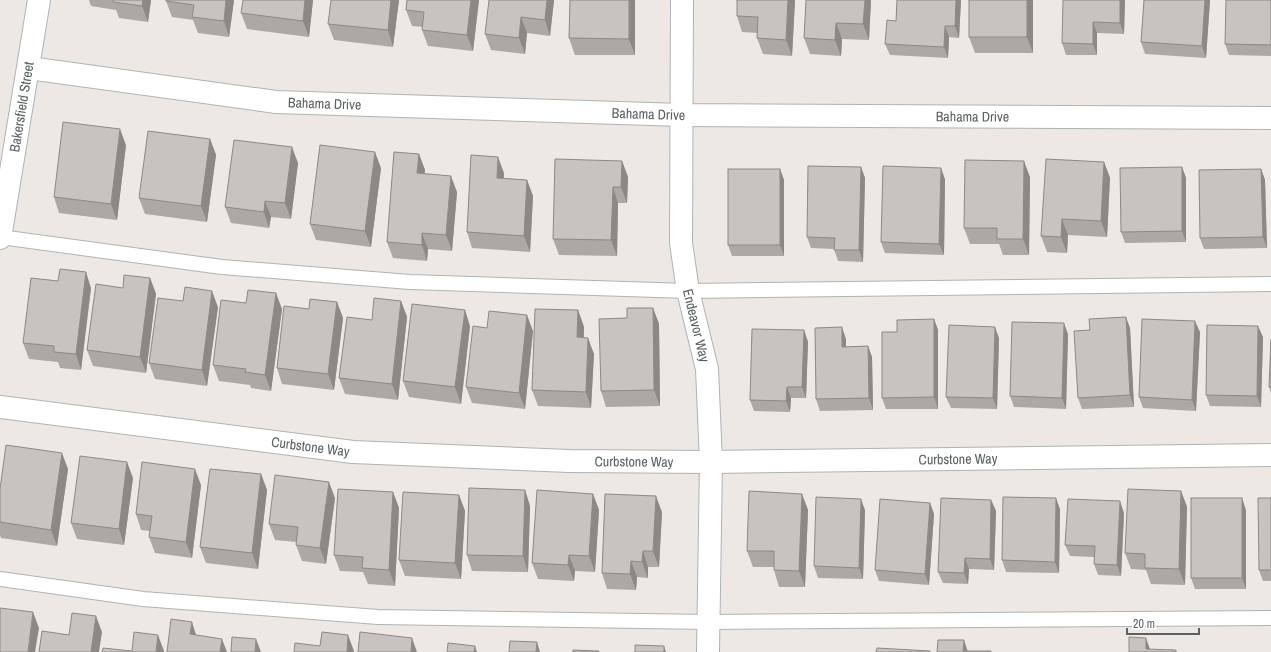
<svg xmlns="http://www.w3.org/2000/svg" width="1271" height="652" viewBox="0 0 1271 652" font-family="'Archivo Narrow',sans-serif">
<style>
.lines{fill:none;stroke-linecap:round;stroke-linejoin:round}
.lane-casing{stroke:#afb3b5;stroke-width:16}
.street-casing{stroke:#afb3b5;stroke-width:24}
.lane{stroke:#fff;stroke-width:14}
.street{stroke:#fff;stroke-width:22}
.wall{fill:#aca8a5}
.shaded-wall{fill:#8c8886}
.building{fill:#c8c3c0;stroke:#8c8886}
.labels{text-anchor:middle;stroke-width:3.5;stroke-linejoin:round;paint-order:stroke}
.street-label{font-size:14px;fill:#5b6163;stroke:#fff}
</style>
<rect width="100%" height="100%" fill="#ede8e3"/>
<g class="lines">
<!-- lane casing -->
<g class="lane-casing">
<g id="lane">
<path d="M0 237 222 267 410 282 688 291 1271 284"/>
<path d="M0 579 143 599 378 617 709 622 1271 618"/>
</g>
</g>
<!-- street casing -->
<g class="street-casing">
<g id="street">
<path id="s1" d="M682 0 681 243 688 291 707 369 711 462 708 652"/>
<path id="s2" d="M29 68 276 102 682 115 1271 118"/>
<path id="s3" d="M0 238 39 0"/>
<path id="s4" d="M0 407 353 452 569 461 711 462 1271 455"/>
</g>
</g>
<!-- lane -->
<use href="#lane" class="lane"/>
<!-- street -->
<use href="#street" class="street"/>
</g>
<!-- wall -->
<g class="wall">
<path d="M89 0H151L148 22 119 18 116 10 91 6Z"/>
<path d="M234 0 229 37 198 33 193 20 172 17 166 1Z"/>
<path d="M313 0 309 37 247 29 241 13Z"/>
<path d="M399 0 393 47 334 40 328 24Z"/>
<path d="M407 0H479L473 51 428 46 422 30 423 27 412 26 406 10Z"/>
<path d="M554 0 550 36 527 33 525 54 491 50 485 34Z"/>
<path d="M570 0H635V55H575L569 38Z"/>
<path d="M737 0H795L792 56 763 54 757 38 758 33 742 32 737 16Z"/>
<path d="M871 0 869 40 842 39 841 56 810 54 804 38Z"/>
<path d="M897 0H961L959 38 949 37 948 58 890 55 885 44 896 21Z"/>
<path d="M969 0H1033V53H975L969 37Z"/>
<path d="M1125 0 1124 34 1097 33V55H1066L1062 43Z"/>
<path d="M1210 0 1206 58 1145 54 1141 42Z"/>
<path d="M1271 0V56L1229 55 1225 44Z"/>
<path d="M210 139 216 155 207 222 145 214 139 198Z"/>
<path d="M126 145 117 220 59 213 54 197Z"/>
<path d="M419 154 425 170 424 173 457 192 452 251 428 249 427 261 393 258 387 242Z"/>
<path d="M622 161 628 177 627 203H618L617 256 559 255 553 239Z"/>
<path d="M1104 162 1110 178 1107 237 1068 235 1067 253 1047 252 1041 236Z"/>
<path d="M298 163 291 219 271 217 269 228 231 223 225 207Z"/>
<path d="M861 167 865 178 863 262 838 261 834 249 811 248 807 237Z"/>
<path d="M1182 167 1186 178V242L1125 243 1121 232Z"/>
<path d="M381 168 371 247 316 240 310 224Z"/>
<path d="M780 169 784 180V256H732L728 245Z"/>
<path d="M1261 169 1265 180 1267 248 1204 249 1200 238Z"/>
<path d="M504 173V178L527 180 533 196 530 252 472 248 467 232Z"/>
<path d="M1030 177 1029 255H1003L999 244H970L964 228Z"/>
<path d="M945 179 944 255 885 253 881 242Z"/>
<path d="M150 278 156 294 146 373 93 366 87 350 123 288Z"/>
<path d="M91 288 81 370 60 368 58 362 29 359 23 343Z"/>
<path d="M401 301 407 317 398 400 345 394 339 378 372 320Z"/>
<path d="M337 302 343 318 334 390 282 384 277 368Z"/>
<path d="M218 307 207 386 155 379 149 363Z"/>
<path d="M653 308 659 324 660 406 606 407 601 391 627 318Z"/>
<path d="M282 309 271 391 251 388 250 385 219 381 213 365Z"/>
<path d="M578 310 584 327V337L594 354 591 408 538 406 532 390Z"/>
<path d="M934 319 938 330V409H886L882 398 897 332Z"/>
<path d="M470 326 461 404 409 397 403 381Z"/>
<path d="M487 328 533 331 525 409 472 403 466 387Z"/>
<path d="M1130 328 1134 407 1082 409 1078 398Z"/>
<path d="M804 330 808 342 806 398H791L790 412 754 411 750 400Z"/>
<path d="M1200 332 1196 411 1143 408 1139 397Z"/>
<path d="M1068 334 1066 409 1014 407 1010 396Z"/>
<path d="M1263 337 1261 407 1210 406 1206 395Z"/>
<path d="M999 338 997 409 951 408 946 397Z"/>
<path d="M846 339V347L868 346 872 357 873 410 820 411 816 399Z"/>
<path d="M1271 339V393L1269 387Z"/>
<path d="M68 469 57 546 1 538 0 535V489Z"/>
<path d="M261 474 267 490 258 569 206 563 200 547Z"/>
<path d="M133 478 124 545 77 539 71 523Z"/>
<path d="M201 485 192 558 155 553 149 537 150 531 141 530 136 514Z"/>
<path d="M525 490 530 506 528 572 472 571 467 555Z"/>
<path d="M1181 491 1187 507 1185 585 1151 584 1146 570 1131 569 1125 553Z"/>
<path d="M393 492 399 508 395 586 368 584 363 572 340 571 334 555Z"/>
<path d="M593 494 599 510 595 572 575 571 574 581 538 579 532 563Z"/>
<path d="M802 494 808 510 805 587H779L774 570V567H753L747 551Z"/>
<path d="M459 495 465 511 461 579 405 576 399 560Z"/>
<path d="M335 498 326 564 302 561 296 545V542L275 540 269 524Z"/>
<path d="M1271 498V581H1263L1259 570Z"/>
<path d="M991 500 996 511 994 570 969 569 968 584 943 583 938 572Z"/>
<path d="M930 503 934 514 929 585 879 581 875 570Z"/>
<path d="M1060 509 1059 573 1006 572 1002 560Z"/>
<path d="M865 510 863 579 818 578 814 566Z"/>
<path d="M1246 510V589H1195L1191 578Z"/>
<path d="M662 512 659 567H648V578L637 577 636 590 607 589 602 573Z"/>
<path d="M1124 513 1121 576 1098 575 1094 564V557L1070 556 1065 545Z"/>
</g>
<!-- shaded-wall -->
<g class="shaded-wall">
<path d="M143 0H151L148 22 142 6Z"/>
<path d="M226 0H234L229 37 224 21Z"/>
<path d="M305 0H313L309 37 303 21Z"/>
<path d="M391 0H399L393 47 388 30Z"/>
<path d="M471 0H479L473 51 467 35Z"/>
<path d="M547 0H554L550 36 545 20Z"/>
<path d="M629 0H635V55L629 39Z"/>
<path d="M788 0H795L792 56 786 40Z"/>
<path d="M865 0H871L869 40 863 24Z"/>
<path d="M956 0H961L959 38 955 26Z"/>
<path d="M1027 0H1033V53L1027 37Z"/>
<path d="M1120 0H1125L1124 34 1120 23Z"/>
<path d="M1205 0H1210L1206 58 1202 46Z"/>
<path d="M521 17 527 33 525 54 519 38Z"/>
<path d="M1093 22 1097 33V55L1093 44Z"/>
<path d="M836 23 842 39 841 56 835 40Z"/>
<path d="M945 26 949 37 948 58 944 47Z"/>
<path d="M120 129 126 145 117 220 111 204Z"/>
<path d="M210 139 216 155 207 222 201 206Z"/>
<path d="M292 147 298 163 291 219 285 203Z"/>
<path d="M375 152 381 168 371 247 365 231Z"/>
<path d="M419 154 425 170 423 189 417 173Z"/>
<path d="M498 157 504 173 503 194 497 178Z"/>
<path d="M622 161 628 177 627 203 621 187Z"/>
<path d="M1024 161 1030 177 1029 255 1023 239Z"/>
<path d="M1104 162 1110 178 1107 237 1101 221Z"/>
<path d="M861 167 865 178 863 262 859 250Z"/>
<path d="M1182 167 1186 178V242L1182 231Z"/>
<path d="M941 168 945 179 944 255 939 244Z"/>
<path d="M780 169 784 180V256L780 245Z"/>
<path d="M1261 169 1265 180 1267 248 1263 237Z"/>
<path d="M451 176 457 192 452 251 446 235Z"/>
<path d="M527 180 533 196 530 252 524 236Z"/>
<path d="M613 187 618 203 617 256 611 240Z"/>
<path d="M265 201 271 217 269 228 264 212Z"/>
<path d="M1062 219 1068 235 1067 253 1061 237Z"/>
<path d="M422 233 428 249 427 261 422 245Z"/>
<path d="M86 272 91 288 81 370 76 354Z"/>
<path d="M150 278 156 294 146 373 140 357Z"/>
<path d="M212 291 218 307 207 386 202 370Z"/>
<path d="M276 293 282 309 271 391 265 375Z"/>
<path d="M401 301 407 317 398 400 392 384Z"/>
<path d="M337 302 343 318 334 390 328 374Z"/>
<path d="M653 308 659 324 660 406 654 390Z"/>
<path d="M465 310 470 326 461 404 455 387Z"/>
<path d="M578 310 584 327 583 353 577 337Z"/>
<path d="M527 315 533 331 525 409 519 393Z"/>
<path d="M1126 317 1130 328 1134 407 1130 395Z"/>
<path d="M934 319 938 330V409L934 397Z"/>
<path d="M1195 321 1200 332 1196 411 1192 400Z"/>
<path d="M1064 323 1068 334 1066 409 1062 398Z"/>
<path d="M1258 326 1263 337 1261 407 1257 396Z"/>
<path d="M842 327 846 339V358L842 347Z"/>
<path d="M995 327 999 338 997 409 993 398Z"/>
<path d="M804 330 808 342 806 398 802 387Z"/>
<path d="M588 338 594 354 591 408 586 392Z"/>
<path d="M868 346 872 357 873 410 869 398Z"/>
<path d="M787 387 791 398 790 412 786 401Z"/>
<path d="M62 453 68 469 57 546 51 530Z"/>
<path d="M127 462 133 478 124 545 119 529Z"/>
<path d="M195 469 201 485 192 558 186 542Z"/>
<path d="M261 474 267 490 258 569 252 553Z"/>
<path d="M329 482 335 498 326 564 320 548Z"/>
<path d="M525 490 530 506 528 572 523 556Z"/>
<path d="M1181 491 1187 507 1185 585 1179 569Z"/>
<path d="M393 492 399 508 395 586 389 570Z"/>
<path d="M593 494 599 510 595 572 589 556Z"/>
<path d="M802 494 808 510 805 587 799 571Z"/>
<path d="M459 495 465 511 461 579 455 563Z"/>
<path d="M656 496 662 512 659 567 653 551Z"/>
<path d="M1056 498 1060 509 1059 573 1055 562Z"/>
<path d="M1242 498 1246 510V589L1242 578Z"/>
<path d="M861 499 865 510 863 579 859 568Z"/>
<path d="M991 500 996 511 994 570 990 559Z"/>
<path d="M1120 501 1124 513 1121 576 1117 565Z"/>
<path d="M930 503 934 514 929 585 925 574Z"/>
<path d="M643 551 648 567V578L642 562Z"/>
<path d="M569 555 575 571 574 581 568 565Z"/>
<path d="M965 558 969 569 968 584 964 573Z"/>
<path d="M631 561 637 577 636 590 630 574Z"/>
<path d="M33 612 39 628 35 652H28Z"/>
<path d="M96 616 102 632 99 652H91Z"/>
<path d="M192 622 197 638 190 634Z"/>
<path d="M158 635 164 651V652H156Z"/>
<path d="M348 635 354 651V652H347Z"/>
<path d="M412 638 417 652H411Z"/>
<path d="M1146 638 1151 652 1146 649Z"/>
<path d="M222 639 227 652H220Z"/>
<path d="M256 639 261 652H255Z"/>
<path d="M964 640 968 652 963 651Z"/>
<path d="M537 642 540 652H536Z"/>
<path d="M475 646 477 652H474Z"/>
<path d="M664 646 666 652H664Z"/>
</g>
<!-- building -->
<g class="building">
<path d="M113 0H143L142 6 113 2Z"/>
<path d="M166 0H226L224 21 192 17 194 5 166 1Z"/>
<path d="M243 0H305L303 21 241 13Z"/>
<path d="M331 0H391L388 30 328 24Z"/>
<path d="M407 0H471L467 35 422 30 424 12 406 10Z"/>
<path d="M489 0H547L545 20 521 17 519 38 485 34Z"/>
<path d="M570 0H629V39L569 38Z"/>
<path d="M737 0H788L786 40 757 38 758 17 737 16Z"/>
<path d="M806 0H865L863 24 836 23 835 40 804 38Z"/>
<path d="M897 0H956L955 26H945L944 47 885 44 887 20 896 21Z"/>
<rect x="969" y="0" width="58" height="37"/>
<path d="M1063 0H1120V23L1093 22V44L1062 43Z"/>
<path d="M1144 0H1205L1202 46 1141 42Z"/>
<path d="M1226 0H1271V45L1225 44Z"/>
<path d="M63 122 120 129 111 204 54 197Z"/>
<path d="M148 131 210 139 201 206 139 198Z"/>
<path d="M234 140 292 147 285 203 265 201 264 212 225 207Z"/>
<path d="M320 145 375 152 365 231 310 224Z"/>
<path d="M394 152 419 154 417 173 451 176 446 235 422 233V245L387 242Z"/>
<path d="M471 155 498 157 497 178 527 180 524 236 467 232Z"/>
<path d="M555 159 622 161 621 187H613L611 240 553 239Z"/>
<path d="M1046 159 1104 162 1101 221 1062 219 1061 237 1041 236Z"/>
<path d="M965 160 1024 161 1023 239H997V228H964Z"/>
<path d="M808 166 861 167 859 250H834L835 238 807 237Z"/>
<path d="M883 166 941 168 939 244 881 242Z"/>
<path d="M1182 167V231L1121 232 1120 168Z"/>
<rect x="728" y="169" width="52" height="76"/>
<path d="M1261 169 1263 237 1200 238 1199 170Z"/>
<path d="M60 269 86 272 76 354 54 352V346L23 343 31 278 58 281Z"/>
<path d="M124 275 150 278 140 357 87 350 96 284 123 288Z"/>
<path d="M185 287 212 291 202 370 149 363 158 298 183 301Z"/>
<path d="M248 290 276 293 265 375 245 372 246 369 213 365 221 300 246 303Z"/>
<path d="M374 298 401 301 392 384 339 378 347 317 372 320Z"/>
<path d="M310 299 337 302 328 374 277 368 284 306 309 309Z"/>
<path d="M412 304 465 310 455 387 403 381Z"/>
<path d="M627 308H653L654 390 601 391 599 319 627 318Z"/>
<path d="M535 309 578 310 577 337 588 338 586 392 532 390Z"/>
<path d="M489 311 527 315 519 393 466 387 473 326 487 328Z"/>
<path d="M1126 317 1130 395 1078 398 1074 331 1090 330 1089 319Z"/>
<path d="M934 319V397L882 398V332H897V320Z"/>
<path d="M1142 319 1195 321 1192 400 1139 397Z"/>
<path d="M1012 322 1064 323 1062 398 1010 396Z"/>
<path d="M949 325 995 327 993 398 946 397Z"/>
<path d="M1207 325 1258 326 1257 396 1206 395Z"/>
<path d="M842 327V347L868 346 869 398 816 399 815 328Z"/>
<path d="M752 329 804 330 802 387H787L786 401 750 400Z"/>
<path d="M1271 339V387H1269Z"/>
<path d="M6 445 62 453 51 530 0 522V489Z"/>
<path d="M80 456 127 462 119 529 71 523Z"/>
<path d="M142 462 195 469 186 542 149 537 152 516 136 514Z"/>
<path d="M210 469 261 474 252 553 200 547Z"/>
<path d="M275 475 329 482 320 548 296 545 298 527 269 524Z"/>
<path d="M469 488 525 490 523 556 467 555Z"/>
<path d="M338 489 393 492 389 570 362 568 363 557 334 555Z"/>
<path d="M1128 489 1181 491 1179 569 1145 568V554L1125 553Z"/>
<path d="M537 490 593 494 589 556 569 555 568 565 532 563Z"/>
<path d="M749 491 802 494 799 571 774 570V551H747Z"/>
<path d="M403 492 459 495 455 563 399 560Z"/>
<path d="M605 494 656 496 653 551H643L642 562 631 561 630 574 602 573Z"/>
<path d="M816 497 861 499 859 568 814 566Z"/>
<path d="M1003 497 1056 498 1055 562 1002 560Z"/>
<path d="M941 498 991 500 990 559 965 558 964 573 938 572Z"/>
<rect x="1191" y="498" width="51" height="80"/>
<path d="M1258 498H1271V570H1259Z"/>
<path d="M880 499 930 503 925 574 875 570Z"/>
<path d="M1068 499 1120 501 1117 565 1094 564 1095 546 1065 545Z"/>
<path d="M0 608 33 612 28 652H0Z"/>
<path d="M72 613 96 616 91 652H39L42 631 69 635Z"/>
<path d="M171 619 192 622 190 634 222 639 220 652H167Z"/>
<path d="M134 632 158 635 156 652H102L103 648 132 651Z"/>
<path d="M322 632 348 635 347 652H294L295 643 320 646Z"/>
<path d="M360 632 412 638 411 652H358Z"/>
<path d="M232 637 256 639 255 652H231Z"/>
<path d="M1129 637 1146 638V649L1176 650V652H1129Z"/>
<path d="M938 640H964L963 651H991V652H937Z"/>
<path d="M510 641 537 642 536 652H509Z"/>
<path d="M448 643 475 646 474 652H447Z"/>
<path d="M635 645 664 646V652H635Z"/>
<path d="M877 648 930 651V652H876Z"/>
<path d="M573 650 599 651V652H573Z"/>
</g>
<g class="labels">
<!-- street labels -->
<g class="street-label">
<text dy="5" stroke="none"><textPath href="#s2" startOffset="298">Bahama Drive</textPath></text>
<text dy="5" stroke="none"><textPath href="#s3" startOffset="133">Bakersfield Street</textPath></text>
<text dy="5" stroke="none"><textPath href="#s2" startOffset="622">Bahama Drive</textPath></text>
<text dy="5" stroke="none"><textPath href="#s2" startOffset="946">Bahama Drive</textPath></text>
<text dy="5" stroke="none"><textPath href="#s1" startOffset="327">Endeavor Way</textPath></text>
<text dy="5" stroke="none"><textPath href="#s4" startOffset="313">Curbstone Way</textPath></text>
<text dy="5" stroke="none"><textPath href="#s4" startOffset="961">Curbstone Way</textPath></text>
<text dy="5" stroke="none"><textPath href="#s4" startOffset="637">Curbstone Way</textPath></text>
</g>
</g>
<!-- scale -->
<path d="M1127 628v6h72v-6" fill="none" stroke="#5b6163" stroke-width="2"/>
<text x="1133" y="628" font-size="12" fill="#5b6163" stroke="#ffffff" stroke-width="3" paint-order="stroke">20 m</text>
</svg>
